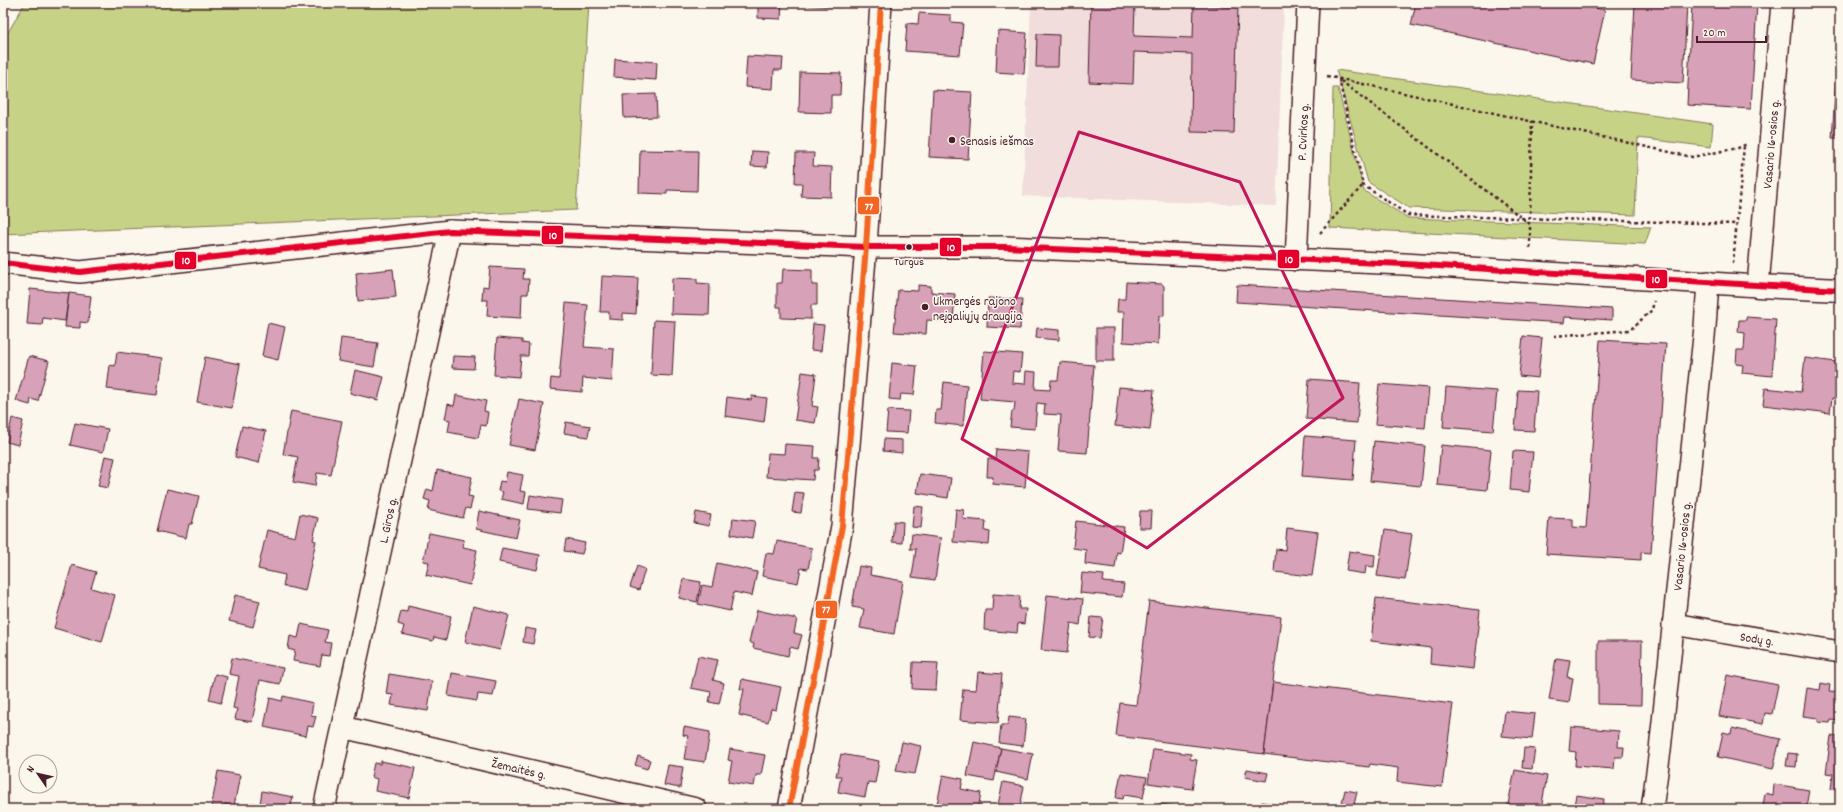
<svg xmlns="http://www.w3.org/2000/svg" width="1843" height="812" viewBox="0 0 1843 812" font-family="Dekko,sans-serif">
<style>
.built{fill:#f0dddc}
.green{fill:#c6d387;stroke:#887959}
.building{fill:#d7a1b7;stroke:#4a1f2b}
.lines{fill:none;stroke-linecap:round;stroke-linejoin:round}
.minor-casing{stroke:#4a1f2b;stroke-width:24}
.tertiary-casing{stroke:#4a1f2b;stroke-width:25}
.path{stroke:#4a1f2b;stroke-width:2.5;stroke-dasharray:3 3;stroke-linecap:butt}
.minor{stroke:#fbf7ec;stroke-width:21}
.tertiary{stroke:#fbf7ec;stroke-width:22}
.bus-1-casing{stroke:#fbf7ec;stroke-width:9}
.bus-2-casing{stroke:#fbf7ec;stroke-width:9}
.bus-1{stroke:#e4002b;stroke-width:6}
.bus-2{stroke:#f26522;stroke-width:6}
.marked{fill:none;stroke:#c2185b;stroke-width:3;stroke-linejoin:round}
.poi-dot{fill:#4a1f2b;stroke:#fbf7ec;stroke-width:1.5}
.labels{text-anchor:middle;stroke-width:3;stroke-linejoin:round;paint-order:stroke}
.bus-label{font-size:12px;fill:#4a1f2b;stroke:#fbf7ec}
.street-label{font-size:13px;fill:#4a1f2b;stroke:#fbf7ec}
.poi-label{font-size:13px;fill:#4a1f2b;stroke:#fbf7ec;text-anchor:start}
.line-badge{stroke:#fbf7ec;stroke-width:1.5}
.badge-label{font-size:11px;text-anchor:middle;font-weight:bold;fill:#fff}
</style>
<rect width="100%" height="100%" fill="#fbf7ec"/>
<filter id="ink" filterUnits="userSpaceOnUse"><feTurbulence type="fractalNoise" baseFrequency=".025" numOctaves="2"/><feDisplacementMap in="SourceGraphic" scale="8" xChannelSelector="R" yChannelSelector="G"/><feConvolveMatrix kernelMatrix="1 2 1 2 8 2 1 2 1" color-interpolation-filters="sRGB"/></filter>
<g filter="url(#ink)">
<!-- built -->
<path class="built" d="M1031 3H1284L1276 206 1023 196Z"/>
<!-- green -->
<g class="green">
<path d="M25 3H589L576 210 3 234V41Z"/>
<path d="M1336 70 1713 124 1711 147 1638 138 1635 215 1409 208 1368 182Z"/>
<path d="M1333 88H1338L1364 191 1408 218 1651 227 1645 244 1330 228Z"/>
</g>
<!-- building -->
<g class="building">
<path d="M758 3H782L781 19 758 18Z"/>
<path d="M798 3H841V7L798 5Z"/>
<path d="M1091 3H1135L1134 36 1193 38 1194 5 1238 7 1234 133 1191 132 1192 54 1134 52 1133 84 1089 82Z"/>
<path d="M1416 3H1571L1605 10 1593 64 1411 25Z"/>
<path d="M1635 3H1687L1683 83 1631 80Z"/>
<path d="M1692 3H1757L1751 109 1687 105Z"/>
<path d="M919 13 951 15V22L963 23 960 55 905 51 907 23 918 24Z"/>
<path d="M998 31 1027 33 1024 74 996 72Z"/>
<path d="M1037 34 1059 35 1058 67H1036Z"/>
<path d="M1839 34H1840V138H1832Z"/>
<path d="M747 56 783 58 782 70H774L773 89 745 87Z"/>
<path d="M615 59 657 62 656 80 614 77Z"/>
<path d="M800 72 841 73 840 95H831V113L799 112Z"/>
<path d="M933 90 972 92 968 159 929 157Z"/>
<path d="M656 94 657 117 624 118 623 95Z"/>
<path d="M640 150 698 151 697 191 667 190V194L639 193Z"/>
<path d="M752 151 768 152 767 167 751 166Z"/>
<path d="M796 153H814L813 166 832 167 831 197 801 196 802 183H795Z"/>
<path d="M490 267 524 269 523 279H529L528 294H522L521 318 487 316 488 300H482L483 286 488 287Z"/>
<path d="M393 269 396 297 358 301 356 273Z"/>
<path d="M783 269 812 270V285H817V305H811V319L781 318V307H777V283H782Z"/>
<path d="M602 276 638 278 636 314 623 313V320L609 319V312H600Z"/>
<path d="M672 278 697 279V283L710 284 709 315 671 314Z"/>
<path d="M1126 282 1162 284 1164 286V316H1159L1158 344 1123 342 1124 312H1117L1118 299H1125Z"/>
<path d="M918 285 931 286V292L955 294 953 322 927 320 926 334 894 332 898 290 918 291Z"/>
<path d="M1237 285 1612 309V320L1565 317 1564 323 1236 302Z"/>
<path d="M30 289 69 293 65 321 43 318 42 325 27 324Z"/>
<path d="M69 293 91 296 88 323 80 322V328L65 327Z"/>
<path d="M988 298 1022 299 1020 329 987 327Z"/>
<path d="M566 303 588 305 584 347 614 349 612 381 583 378 582 392 550 389 551 378 559 379Z"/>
<path d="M1746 317 1776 319 1772 376 1742 373 1743 365 1736 364 1737 350H1744L1745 333 1738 332 1739 320H1746Z"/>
<path d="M654 320 675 321 672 376 651 375Z"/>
<path d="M268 323 285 327 278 360 262 356Z"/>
<path d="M813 324 824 325 821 351 811 350Z"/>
<path d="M1037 328 1059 330V340L1036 338Z"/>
<rect x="1096" y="328" width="18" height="33"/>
<path d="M1523 336 1542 338 1538 378 1519 376Z"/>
<path d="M341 338 378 343 374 367 338 361Z"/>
<path d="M497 338 522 340V343L529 344 528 356H521L519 377 494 375Z"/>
<path d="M1600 340 1666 344 1651 553 1641 552V560L1546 554 1549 518 1573 519V527L1586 528Z"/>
<path d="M984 351 1022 354 1020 372 1013 371 1012 383 1025 384 1026 371 1036 372 1035 389 1050 390 1051 380H1058L1060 362 1094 365 1087 453 1058 451 1061 415 1044 414 1045 404 1037 403 1035 429 1010 427 1012 411H1014L1015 402 980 399Z"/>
<path d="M117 352 162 358 157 395 107 389 110 365 115 366Z"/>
<path d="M29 356 49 361 38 401 31 399 30 405 16 401Z"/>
<path d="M453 356 475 357 474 369 452 368Z"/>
<path d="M205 357 240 364 232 408 197 402Z"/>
<path d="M1805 358 1836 362 1835 369 1840 370V399L1832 398 1830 413 1763 405 1765 388 1801 392Z"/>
<path d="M892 363 917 366 914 395 901 394 900 400 889 399Z"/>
<path d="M355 370 384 377 378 400 350 393Z"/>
<path d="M802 372 816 374 812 406 818 407 815 423 795 420Z"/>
<path d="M1309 379 1360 383 1357 423 1306 419Z"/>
<path d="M944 382 967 385 963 426 935 423 936 410H941Z"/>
<path d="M1379 384 1429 388 1425 428 1375 424Z"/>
<path d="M1119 387 1154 390 1150 430 1115 426Z"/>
<path d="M1446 387 1497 391 1493 431 1443 427Z"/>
<path d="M1518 390 1537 391 1534 431 1515 430Z"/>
<path d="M456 395 486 401 484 411 488 412 486 426 481 425 478 438 448 432 450 420 445 419 448 404 454 406Z"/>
<path d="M752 396 767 398 764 422 725 416 727 397 751 400Z"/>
<path d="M519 399 544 404 535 450 509 445Z"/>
<path d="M888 410 909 411 907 433 886 432Z"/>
<path d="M291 411 342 421 331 475 317 473 315 486 293 482 298 457 283 454Z"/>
<path d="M12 418 23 421 18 445 7 442Z"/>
<path d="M566 422 590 426 588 437 564 433Z"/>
<path d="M75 423 108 429 103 452 70 445Z"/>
<path d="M242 426 266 431 259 463 235 457Z"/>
<path d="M1305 436 1356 440 1353 480 1302 476Z"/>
<path d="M884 439 902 440V453L883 451Z"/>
<path d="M1374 441 1425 446 1421 486 1370 481Z"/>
<path d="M785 444 815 446 814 458H819L818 470H814L813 480 766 477 768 453 784 454Z"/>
<path d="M1441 445 1491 450 1487 490 1437 485Z"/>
<path d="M996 449 1028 452 1025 487 992 484 993 477H987L988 459 995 460Z"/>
<path d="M1513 451 1533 452 1529 492 1510 490Z"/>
<path d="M105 456 115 458 108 488 98 486Z"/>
<path d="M437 470 472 477 468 496 473 497 470 509 466 508 463 518 428 510 430 501 424 499 427 489 433 491Z"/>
<path d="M507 472 523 475 520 491 526 492 524 504 501 499 503 492 498 491 500 481 505 482Z"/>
<path d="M920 474 951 478 948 498 917 493Z"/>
<path d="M167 489 199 496 192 524H189L186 538 157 531Z"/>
<path d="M795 492 804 493 801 513 792 512Z"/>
<path d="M530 495 562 500 560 513 528 509Z"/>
<path d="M914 506 923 507 921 528 912 527Z"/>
<path d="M956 509 964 510 963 519 986 521 985 531 990 532 989 545 953 542Z"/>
<path d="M479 511 520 520 516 538 476 529Z"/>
<path d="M1140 511H1152L1151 528H1139Z"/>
<path d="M696 512 711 515 709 526 694 523Z"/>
<path d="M300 514 318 518 313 540 316 541 305 591 283 586 285 575 258 569 267 530 295 537Z"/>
<path d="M733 518 755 521 752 538 731 534Z"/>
<path d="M894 521 903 522 902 543 892 542Z"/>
<path d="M1076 521 1124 527 1120 553 1117 552 1115 568 1085 564 1086 550 1073 548Z"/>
<path d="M1287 528 1318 532 1312 576 1274 572 1276 549 1285 550Z"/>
<path d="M1385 530 1412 534 1405 580 1377 576Z"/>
<path d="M429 533 464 540 463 547 477 550 470 585 426 575 429 562 423 561Z"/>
<path d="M912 534 941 538 935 580 912 577 916 549H910Z"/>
<path d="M566 539 585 543 582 554 564 551Z"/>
<path d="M777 541 812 548 808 569 801 568 798 583 762 576 766 553 774 554Z"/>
<path d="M502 548 540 555 537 570 499 562Z"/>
<path d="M1349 551 1375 555 1374 567 1366 566 1365 574 1346 571Z"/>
<path d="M717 563 757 572 752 596 734 592 730 611 698 604 702 585 712 587Z"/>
<path d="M72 565 96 572 91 588 115 595 102 642 54 628Z"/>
<path d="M637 566 645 569 639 590 630 587Z"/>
<path d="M859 566 871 568 870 575 903 581 894 634 860 628 864 609 852 607Z"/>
<path d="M1082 573 1104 575 1103 582 1124 584 1122 597 1080 593Z"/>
<path d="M683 579 701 582 697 602 679 598Z"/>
<path d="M993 594 1020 596 1019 609H1026L1024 624 1018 623 1017 633 984 630 985 610H992Z"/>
<path d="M235 595 260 601 253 627 229 621Z"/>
<path d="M1047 595 1083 599 1080 625 1071 623 1067 653 1041 650Z"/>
<path d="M1376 598 1480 610 1473 669 1430 664 1431 648 1371 641Z"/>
<path d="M1149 601 1281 617 1264 754 1116 736 1120 703 1136 705Z"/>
<path d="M408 606 451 616 446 640 434 637 433 641 402 634 404 626 398 624 401 611 407 612Z"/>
<path d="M473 606 509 615 500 650 465 642Z"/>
<path d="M757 610 797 619 794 633 802 635 798 649 790 647 788 656 753 648 754 644 749 642Z"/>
<path d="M1091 617 1103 618 1100 638 1089 637Z"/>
<path d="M301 624 328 630 325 642 331 643 329 656 322 655 320 666 293 661 295 651 288 649 290 636 298 638Z"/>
<path d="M525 628 536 630 533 644 523 642Z"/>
<path d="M1598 641H1642L1641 705 1598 704Z"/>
<path d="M698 656 718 660 713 680 724 683 719 704 709 702 711 692 691 688Z"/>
<path d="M232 658 283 668 280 684 260 680 252 722 235 719 237 709 233 708 239 676 229 674Z"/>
<path d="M1556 658 1570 660 1567 677 1573 678 1569 703 1549 700Z"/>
<path d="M913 662 938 663 936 690 912 689Z"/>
<path d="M978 672 1002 674 998 723 960 720 963 689 976 690Z"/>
<path d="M452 673 496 681 493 696 478 694 477 701 448 696Z"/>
<path d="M215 674 227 677 221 703 209 700Z"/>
<path d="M389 674 432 681 428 711 391 705 393 695 386 694Z"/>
<path d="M1727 675 1778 685 1772 714 1765 713 1763 724 1719 716Z"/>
<path d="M742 679 781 687 776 710 771 709 768 722 739 715 744 689H740Z"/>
<path d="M1273 682 1453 704 1442 787 1397 782 1398 768 1370 764 1369 767 1264 754Z"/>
<path d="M1821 683 1830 685 1829 691 1840 692 1839 721 1831 720 1830 723 1818 722V718L1803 716 1807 688 1820 690Z"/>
<path d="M283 696 313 703 311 715 316 716 313 727 308 726 306 736 264 727 270 698 282 701Z"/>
<path d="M1505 711 1535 714 1532 739 1502 736Z"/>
<path d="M1009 717 1026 719 1023 746 999 743 1001 725H1008Z"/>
<path d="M684 727 710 732 705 762 684 759 688 736 683 735Z"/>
<path d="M1571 727 1619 731 1618 747H1624L1623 757H1615L1614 769 1575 766 1576 752 1569 751Z"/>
<path d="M1732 728 1780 739 1773 769 1718 757 1723 732 1731 734Z"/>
<path d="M1831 736 1840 737V791L1831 789 1833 774 1826 773Z"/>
<path d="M902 742 921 746 915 774 896 771Z"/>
<path d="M974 742 1001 748 994 781 967 776Z"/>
<path d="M1001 748 1033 754 1028 779 996 772Z"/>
<path d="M1524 748 1535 749 1532 769 1522 768Z"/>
<path d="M730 749 765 755 761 775H756L754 786 728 782 732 761 728 760Z"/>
<path d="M1153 749 1191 754 1190 759 1197 760 1192 789 1148 783Z"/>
<path d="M1788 753 1797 754 1796 767 1786 766Z"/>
<path d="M841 754 879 761 875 783 868 782 865 797 838 792 841 776H836Z"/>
<path d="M638 756 650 760 647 769 635 765Z"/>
<path d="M381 761 415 768 409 798 375 791 377 779 371 777 374 763 380 764Z"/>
<path d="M668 765 683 767 680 788 664 785Z"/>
<path d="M1247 769 1268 773 1266 781 1245 777Z"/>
<path d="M1515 770 1547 776 1541 809H1507Z"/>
<path d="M218 771 240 775 234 806 225 804 224 809H211Z"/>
<path d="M1121 773 1147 777 1143 798 1124 795 1123 799 1116 798Z"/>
<path d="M943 775 963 779 961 789 981 793 978 809H936Z"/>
<path d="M1003 782 1024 786 1020 808 1026 809H997Z"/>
<path d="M1774 784 1809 790 1806 807 1816 809H1770L1771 807 1763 806 1765 793 1773 795Z"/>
<path d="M1345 790 1357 792 1353 809 1341 807Z"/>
<path d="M262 791 293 797 290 809H251L252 803 260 804Z"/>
<path d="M1576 795 1604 799 1603 809H1566L1567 804 1574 805Z"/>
<path d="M1262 802 1298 809H1260Z"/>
<path d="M1159 804 1174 806 1173 809H1158Z"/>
</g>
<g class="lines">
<!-- minor casing -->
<g class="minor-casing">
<g id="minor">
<path d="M1296 260 1308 3"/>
<path d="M3 263 80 272 450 231 866 247H1005L1404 264 1758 286 1782 3"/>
<path d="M1673 624 1840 652"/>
<path d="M342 727 696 809"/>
<path d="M324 809 450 231"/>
<path d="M789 809 842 526 866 247 881 3"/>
<path d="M1652 809 1660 750 1705 327 1708 282"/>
</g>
</g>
<!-- tertiary casing -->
<g class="tertiary-casing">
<path id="tertiary" d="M1758 286 1840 290"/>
</g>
<!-- path -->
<g class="path">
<path d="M1327 76 1692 157 1738 148 1747 144"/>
<path d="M1339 79 1363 185 1408 215 1737 224"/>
<path d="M1341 81 1530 224V250"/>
<path d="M1530 219 1532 121"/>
<path d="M1320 233 1363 185"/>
<path d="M1733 263 1744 146"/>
<path d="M1554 336 1630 330 1652 310 1654 301"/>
</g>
<!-- minor -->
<use href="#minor" class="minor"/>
<!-- tertiary -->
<use href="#tertiary" class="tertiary"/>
<!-- bus-1 casing -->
<g class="bus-1-casing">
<path id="bus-1" d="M3 263 80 272 450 231 866 247H1005L1404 264 1840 290"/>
</g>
<!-- bus-2 casing -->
<g class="bus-2-casing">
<path id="bus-2" d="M789 809 842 526 866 247 881 3"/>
</g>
<!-- bus-1 -->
<use href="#bus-1" class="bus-1"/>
<!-- bus-2 -->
<use href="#bus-2" class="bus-2"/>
</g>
</g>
<!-- marked area -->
<path class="marked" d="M1079 132 1240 182 1343 398 1147 548 962 439Z"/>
<!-- markers -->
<g class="poi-dot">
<circle cx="952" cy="140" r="4"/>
<circle cx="909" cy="247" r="3.5"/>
<circle cx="925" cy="307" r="4"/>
</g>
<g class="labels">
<!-- bus labels -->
<g class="bus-label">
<text x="909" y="265">Turgus</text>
</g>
<!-- street labels -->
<g class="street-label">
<text transform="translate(1302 132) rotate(-87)" y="5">P. Cvirkos g.</text>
<text transform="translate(1770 144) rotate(-85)" y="5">Vasario 16-osios g.</text>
<text transform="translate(387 520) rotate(-78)" y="5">L. Giros g.</text>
<text transform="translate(1681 546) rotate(-84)" y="5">Vasario 16-osios g.</text>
<text transform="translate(1757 638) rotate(9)" y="5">Sodų g.</text>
<text transform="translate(519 768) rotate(13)" y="5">Žemaitės g.</text>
</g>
<!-- poi labels -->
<g class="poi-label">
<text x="960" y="145">Senasis iešmas</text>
<text x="933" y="305">Ukmergės rajono<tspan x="933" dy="15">neįgaliųjų draugija</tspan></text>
</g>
</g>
<g class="line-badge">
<rect x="857" y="196" width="23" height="19" rx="4" fill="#f26522"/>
<rect x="541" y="225" width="23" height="20" rx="4" fill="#e4002b"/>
<rect x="939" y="237" width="23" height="20" rx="4" fill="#e4002b"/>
<rect x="1277" y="249" width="23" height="20" rx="4" fill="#e4002b"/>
<rect x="174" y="251" width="23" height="19" rx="4" fill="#e4002b"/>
<rect x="1645" y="269" width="23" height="20" rx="4" fill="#e4002b"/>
<rect x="815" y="600" width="23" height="19" rx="4" fill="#f26522"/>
</g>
<g class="badge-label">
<text x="869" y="210">77</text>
<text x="553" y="239">10</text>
<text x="951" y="251">10</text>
<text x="1289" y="263">10</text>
<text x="186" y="264">10</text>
<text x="1656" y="283">10</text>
<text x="826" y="613">77</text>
</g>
<!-- margin -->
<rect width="1843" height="812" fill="none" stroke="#fbf7ec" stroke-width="16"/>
<rect x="8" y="8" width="1827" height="796" fill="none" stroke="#4a1f2b" stroke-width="1.5" filter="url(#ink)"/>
<!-- north arrow -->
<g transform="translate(38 774) rotate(304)"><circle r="19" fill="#fbf7ec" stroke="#b4a19f"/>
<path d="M0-3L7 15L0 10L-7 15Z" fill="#4a1f2b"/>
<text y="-6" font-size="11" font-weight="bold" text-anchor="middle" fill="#4a1f2b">N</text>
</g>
<!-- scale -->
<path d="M1697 36v6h69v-6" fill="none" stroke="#4a1f2b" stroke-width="2"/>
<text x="1703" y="36" font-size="12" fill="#4a1f2b" stroke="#fbf7ec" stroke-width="3" paint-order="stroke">20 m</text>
</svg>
